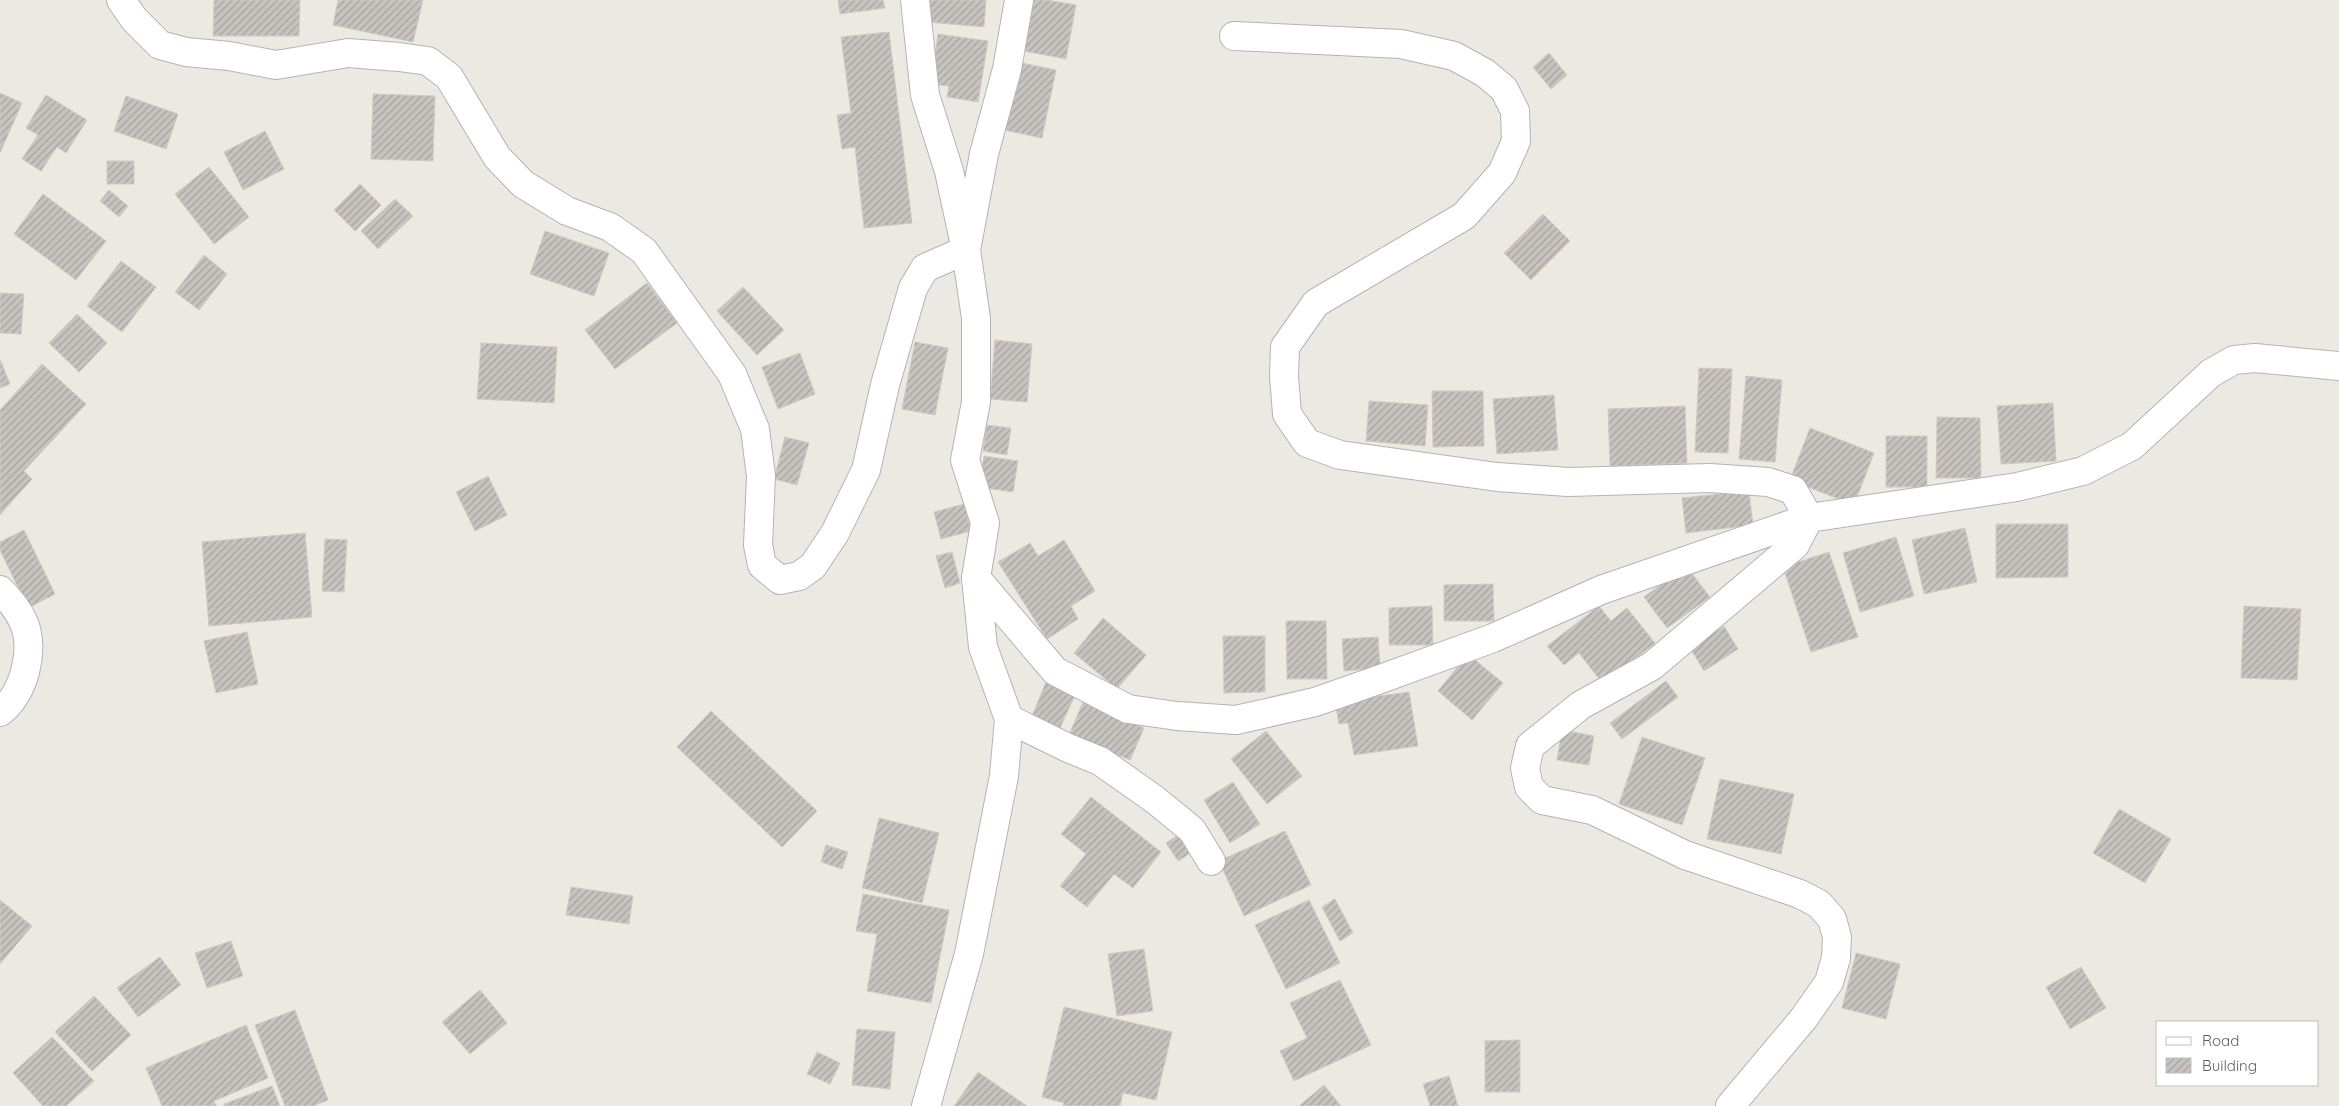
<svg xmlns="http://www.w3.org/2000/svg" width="2339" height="1106" viewBox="0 0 2339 1106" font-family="Quicksand,sans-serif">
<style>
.building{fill:url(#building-hatch);stroke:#d0cac3}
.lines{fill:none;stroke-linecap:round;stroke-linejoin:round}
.street-casing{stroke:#b1b4b7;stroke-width:30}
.street{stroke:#fff;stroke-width:28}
</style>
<defs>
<pattern id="building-hatch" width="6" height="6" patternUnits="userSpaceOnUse" patternTransform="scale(1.25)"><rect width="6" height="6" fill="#c7c4c0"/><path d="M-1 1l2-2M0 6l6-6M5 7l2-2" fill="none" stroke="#a5a29f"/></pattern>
</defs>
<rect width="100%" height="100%" fill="#ece9e3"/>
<!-- building -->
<g class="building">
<path d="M214 0H300L299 36H213Z"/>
<path d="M338 0H423L413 42 333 25Z"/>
<path d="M838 0H883L885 8 840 14Z"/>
<path d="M929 0H986L984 27 927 22Z"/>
<path d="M1034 0H1047L1076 5 1066 59 1024 51Z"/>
<path d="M889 32 912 223 864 228 855 147 842 149 837 115 851 113 841 37Z"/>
<path d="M938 34 988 41 978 102 947 97 949 86 931 84Z"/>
<path d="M1549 53 1567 75 1551 89 1533 67Z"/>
<path d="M1012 61 1056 70 1042 138 999 129Z"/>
<path d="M0 93 22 103 0 153Z"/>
<path d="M373 94 435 96 433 161 371 159Z"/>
<path d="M46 95 87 120 66 153 57 147 41 171 22 159 38 135 26 128Z"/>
<path d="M126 96 178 114 166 149 114 131Z"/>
<path d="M265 131 284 169 243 190 224 152Z"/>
<rect x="107" y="161" width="27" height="23"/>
<path d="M209 167 249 217 214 244 175 194Z"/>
<path d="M360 184 381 205 355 231 334 210Z"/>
<path d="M109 190 128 206 119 217 100 201Z"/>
<path d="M43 194 106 241 76 280 14 234Z"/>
<path d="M395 199 413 216 378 249 361 231Z"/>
<path d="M1543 214 1570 241 1531 280 1504 253Z"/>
<path d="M545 231 609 253 594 296 530 274Z"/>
<path d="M204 255 227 274 199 310 175 292Z"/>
<path d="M121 261 156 287 122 332 87 306Z"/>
<path d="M647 283 677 323 615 369 585 330Z"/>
<path d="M743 287 784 330 757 355 717 311Z"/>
<path d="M0 293 24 294 21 334 0 333Z"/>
<path d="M77 314 107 343 79 372 49 343Z"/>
<path d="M995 340 1032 344 1027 402 990 399Z"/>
<path d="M915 342 948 348 935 415 902 409Z"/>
<path d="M481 343 557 347 554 403 477 399Z"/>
<path d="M800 353 815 394 778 409 762 367Z"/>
<path d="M0 359 10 384 0 388Z"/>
<path d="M42 364 86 404 24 471 32 479 0 515V410Z"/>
<path d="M1699 368 1732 369 1728 453 1695 452Z"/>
<path d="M1746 376 1782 380 1775 462 1739 459Z"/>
<path d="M1432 391H1483L1484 446 1433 447Z"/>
<path d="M1554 395 1558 450 1497 454 1493 399Z"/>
<path d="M1369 401 1428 405 1425 446 1366 441Z"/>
<path d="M2053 403 2056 461 2001 464 1997 406Z"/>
<path d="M1685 406 1687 463 1610 466 1608 409Z"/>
<path d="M1937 417 1980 418 1981 478H1936Z"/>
<path d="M987 425 1011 428 1007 455 983 451Z"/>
<path d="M1810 428 1874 453 1854 505 1790 480Z"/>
<rect x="1886" y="436" width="41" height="51"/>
<path d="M785 437 809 443 797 485 774 479Z"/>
<path d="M984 456 1018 461 1013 492 979 487Z"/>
<path d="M488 476 507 515 475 531 456 492Z"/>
<path d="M1749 491 1753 525 1686 533 1682 498Z"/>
<path d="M964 504 971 531 941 539 934 512Z"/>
<path d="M1996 524H2068V577L1996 578Z"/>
<path d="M1965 528 1977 582 1924 594 1912 540Z"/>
<path d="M24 530 55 594 28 608 0 550V542Z"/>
<path d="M305 533 312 617 209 626 202 542Z"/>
<path d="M1896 537 1914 596 1860 612 1843 553Z"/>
<path d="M325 539 347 540 344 592 322 591Z"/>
<path d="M1064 540 1095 591 1071 606 1078 619 1047 639 998 562 1030 543 1038 556Z"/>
<path d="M952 552 960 583 945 588 936 556Z"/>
<path d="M1829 552 1858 637 1811 652 1783 567Z"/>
<path d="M1686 566 1710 597 1667 628 1644 597Z"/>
<path d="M1493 584 1494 621H1444V585Z"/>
<path d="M1432 606 1433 645H1389V608Z"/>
<path d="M1599 606 1611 621 1627 608 1655 643 1603 684 1579 653 1564 665 1547 646Z"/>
<path d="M2244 606 2301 609 2297 680 2241 678Z"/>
<path d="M1103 618 1146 655 1117 689 1074 653Z"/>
<path d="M1286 621H1326L1327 679H1287Z"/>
<path d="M1724 626 1738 649 1704 671 1690 648Z"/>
<path d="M247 632 258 684 216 693 204 641Z"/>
<path d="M1223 636H1265V692L1224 693Z"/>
<path d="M1378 637 1380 668 1344 671 1342 639Z"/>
<path d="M1468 654 1503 683 1472 720 1438 691Z"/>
<path d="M1666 681 1678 697 1622 739 1610 723Z"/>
<path d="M1046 682 1075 695 1060 728 1032 716Z"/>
<path d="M1409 692 1418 746 1354 755 1348 723 1339 724 1335 702Z"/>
<path d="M1083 702 1144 728 1130 760 1069 735Z"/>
<path d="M711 711 817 811 782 847 677 747Z"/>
<path d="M1562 730 1594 736 1589 765 1557 760Z"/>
<path d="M1266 731 1302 776 1267 804 1231 759Z"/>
<path d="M1642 737 1705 758 1682 825 1619 804Z"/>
<path d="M1720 779 1794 794 1781 854 1707 839Z"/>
<path d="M1233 782 1260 824 1230 843 1204 800Z"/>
<path d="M1091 797 1161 852 1133 888 1114 874 1087 907 1060 886 1086 854 1061 834Z"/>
<path d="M2119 809 2171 839 2145 883 2093 853Z"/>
<path d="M879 818 939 833 922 903 862 888Z"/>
<path d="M1285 831 1311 885 1244 916 1219 861Z"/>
<path d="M1180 834 1192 852 1178 861 1166 843Z"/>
<path d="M826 845 848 852 842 869 821 862Z"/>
<path d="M571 887 633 896 629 924 566 915Z"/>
<path d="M863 894 949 910 931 1003 867 991 877 934 856 931Z"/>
<path d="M1335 899 1353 933 1340 941 1322 907Z"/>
<path d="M0 900 32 926 0 964Z"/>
<path d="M1309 900 1340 963 1286 989 1255 925Z"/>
<path d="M231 941 243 976 207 988 195 953Z"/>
<path d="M1144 949 1153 1011 1117 1016 1108 954Z"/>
<path d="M1856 953 1900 964 1886 1019 1842 1008Z"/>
<path d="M160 957 181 985 138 1017 117 988Z"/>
<path d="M2081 967 2106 1008 2070 1029 2046 987Z"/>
<path d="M1340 980 1371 1045 1294 1081 1280 1051 1307 1038 1290 1003Z"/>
<path d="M480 990 507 1023 470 1054 442 1022Z"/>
<path d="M94 996 131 1035 92 1071 55 1032Z"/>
<path d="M1064 1007 1172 1032 1156 1100 1123 1093 1120 1106H1063L1064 1103 1042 1097Z"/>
<path d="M295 1010 328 1100 313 1106H285L255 1025Z"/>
<path d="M246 1025 268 1078 214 1101 216 1106H162L146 1068Z"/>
<path d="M857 1029 895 1032 890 1089 852 1085Z"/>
<path d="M52 1037 94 1081 66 1106H43L13 1073Z"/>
<path d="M1520 1040V1092H1485V1041Z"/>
<path d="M817 1052 840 1063 830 1084 807 1074Z"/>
<path d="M978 1072 1027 1106H954Z"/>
<path d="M1449 1076 1458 1106H1430L1423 1084Z"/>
<path d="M1324 1085 1341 1106H1299Z"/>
<path d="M272 1086 280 1106H224V1104Z"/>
</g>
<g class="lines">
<!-- street casing -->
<g class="street-casing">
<g id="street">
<path d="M121 0 134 19 160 45 186 52 229 56 276 65 348 53 399 57 428 61 449 77 497 157 523 184 567 211 610 227 644 251 732 374 755 429 761 476 758 545 762 565 780 580 799 576 813 566 835 533 866 470 885 385 913 288 925 268 966 250 984 154 1007 69 1019 0"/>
<path d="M915 0 925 95 949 171 966 250 976 318V402L965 460 985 523 976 578 983 647 1009 719 1004 776 969 954 926 1106"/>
<path d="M1234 36 1401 44 1454 56 1485 73 1504 89 1515 111 1516 141 1502 173 1464 216 1316 303 1285 347 1284 376 1287 414 1307 443 1340 455 1497 477 1568 482 1710 478 1768 482 1793 490 1809 518 1795 545 1652 666 1581 705 1530 746 1525 768 1529 787 1542 800 1592 810 1685 855 1800 894 1819 904 1832 919 1837 937 1836 958 1829 982 1804 1018 1730 1106"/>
<path d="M976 578 1055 671 1128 709 1177 716 1236 720 1315 702 1375 681 1493 638 1601 590 1809 518 2017 487 2083 471 2132 446 2211 373 2234 360 2255 358 2339 366"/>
<path d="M0 590C8 598 18 610 23 621 36 648 24 695 0 712"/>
<path d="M1009 719 1068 748 1100 761 1154 799 1192 830 1211 861"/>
</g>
</g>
<!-- street -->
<use href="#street" class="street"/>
</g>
<!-- legend -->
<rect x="2156" y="1021" width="162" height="65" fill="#ffffff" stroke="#bdbfc0"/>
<rect x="2166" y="1037" width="25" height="8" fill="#ffffff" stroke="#bdbfc0"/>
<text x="2202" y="1046" font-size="15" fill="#5b5f62">Road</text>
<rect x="2166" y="1058" width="25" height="15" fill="url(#building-hatch)" stroke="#bdbfc0"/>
<text x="2202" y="1071" font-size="15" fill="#5b5f62">Building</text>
</svg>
